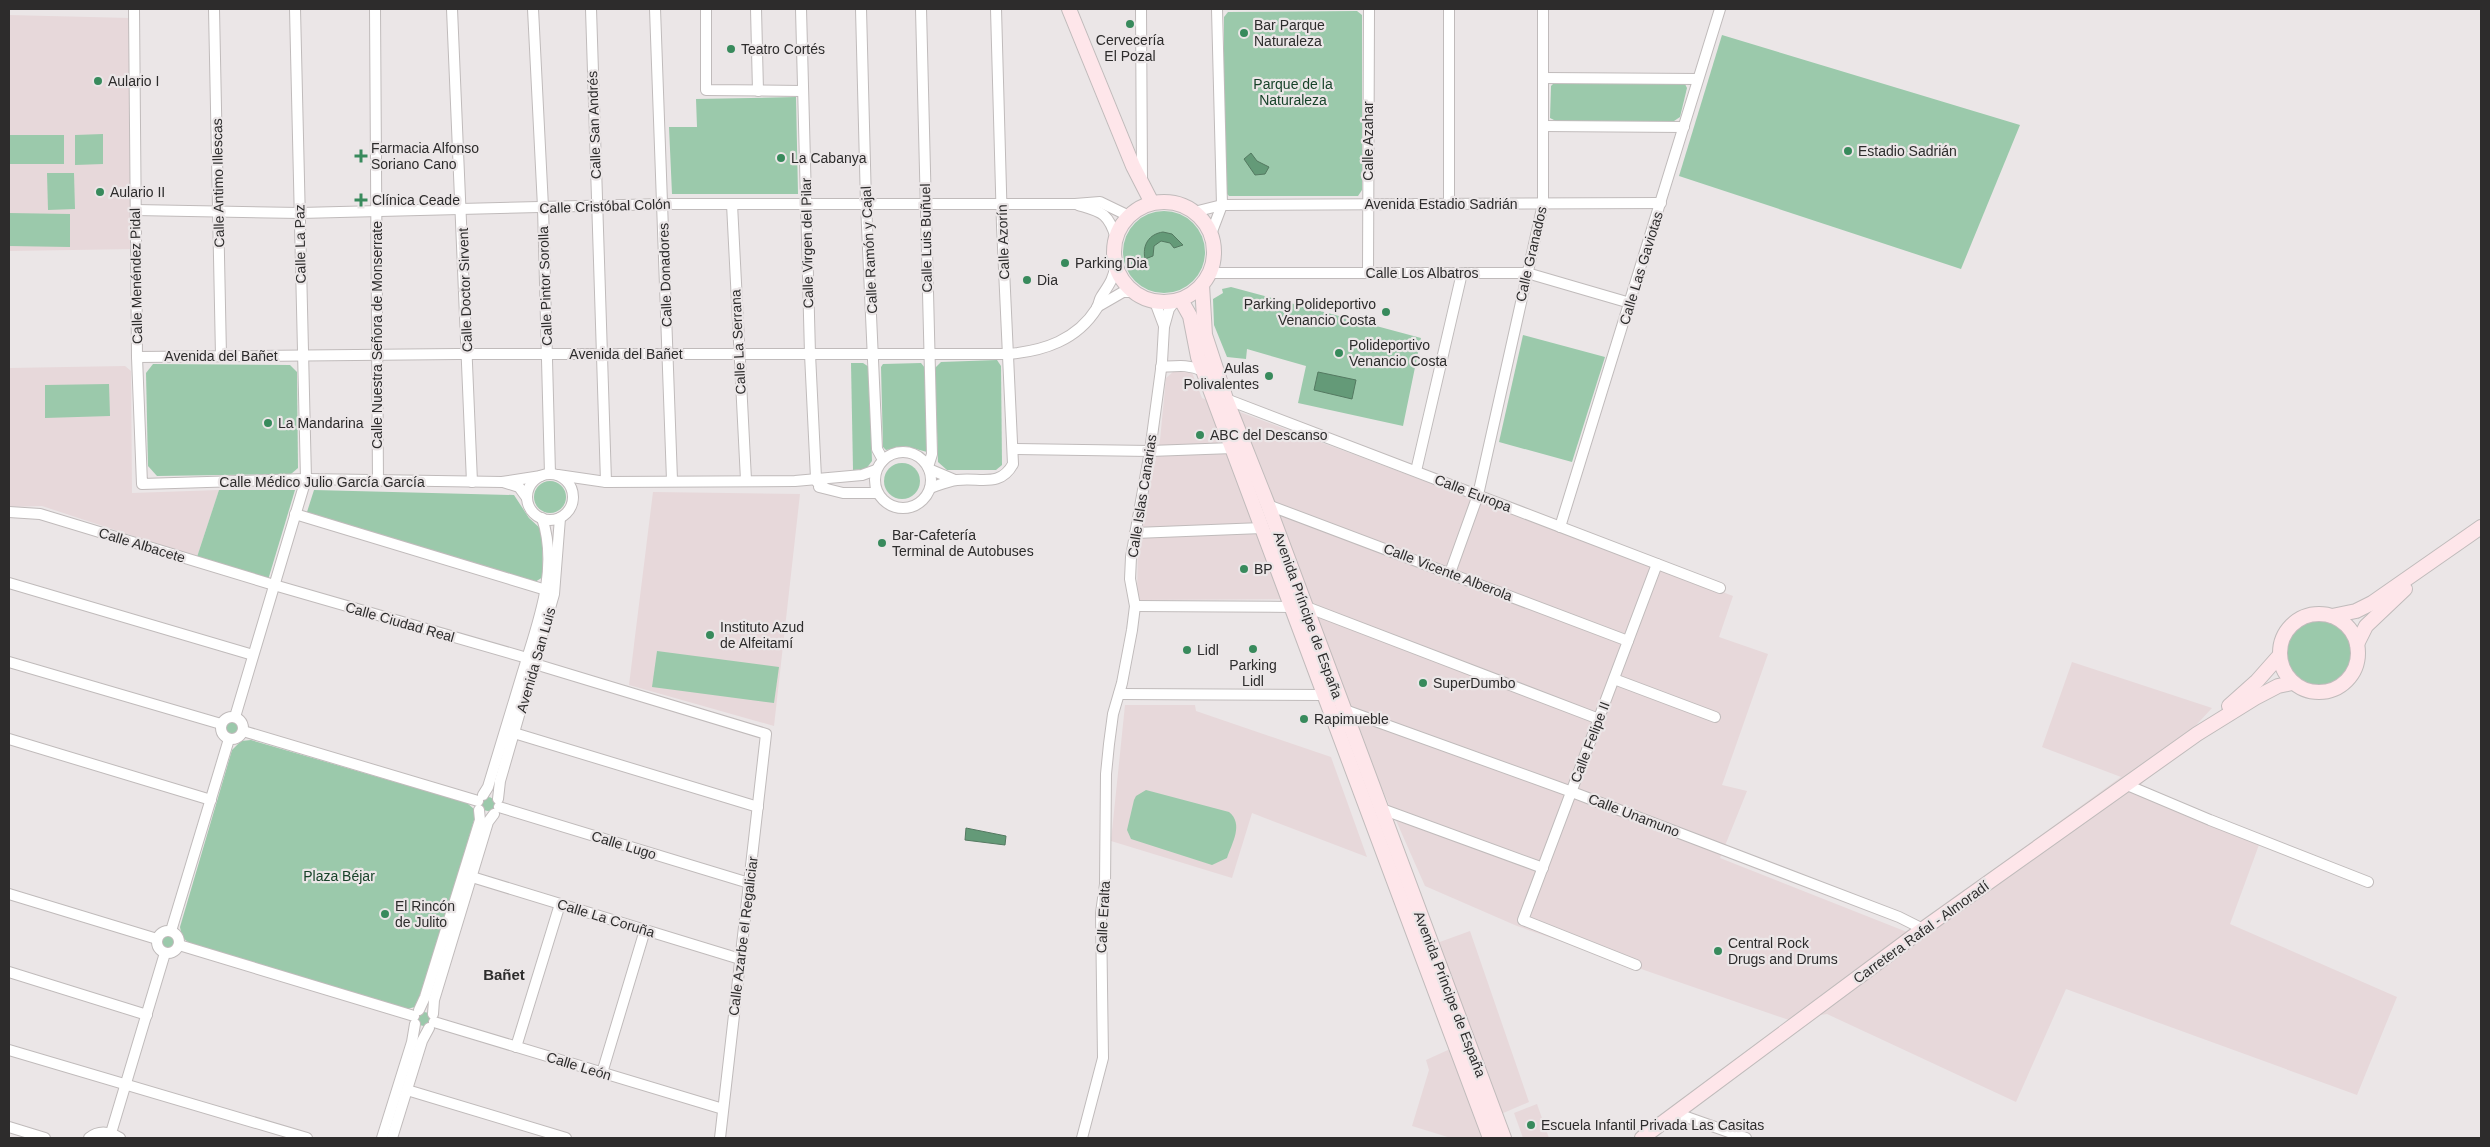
<svg xmlns="http://www.w3.org/2000/svg" width="2490" height="1147" viewBox="0 0 2490 1147" font-family="Helvetica,sans-serif">
<style>
.built{fill:#e7d8da}
.green{fill:#9bc9ab}
.water{fill:#649a78;stroke:#547961}
.lines{fill:none;stroke-linecap:round;stroke-linejoin:round}
.street-casing{stroke:#c0bbbb;stroke-width:12}
.secondary-casing{stroke:#c0bbbb;stroke-width:16}
.street{stroke:#fff;stroke-width:10}
.secondary{stroke:#fee6ea;stroke-width:14}
.poi-dot{fill:#388a5c;stroke:#ebe6e7;stroke-width:2}
.labels{text-anchor:middle;stroke-width:4.5;stroke-linejoin:round;paint-order:stroke}
.poi-label{font-size:14px;fill:#2d2c2c;stroke:#ebe6e7;text-anchor:start}
.park-label{font-size:14px;fill:#174229;stroke:#ebe6e7}
.street-label{font-size:14px;fill:#2d2c2c;stroke:#ebe6e7}
.neighbourhood-label{font-size:15px;font-weight:bold;fill:#2d2c2c;stroke:#ebe6e7}
</style>
<rect width="100%" height="100%" fill="#ebe6e7"/>
<!-- built -->
<g class="built">
<path d="M9 15 130 18 135 249 9 251Z"/>
<path d="M125 366 131 371 132 493 219 490 197 557 42 506 9 507V368Z"/>
<path d="M1191 370 1202 398 1733 596 1719 637 1768 654 1722 785 1747 791 1720 858 1907 932 2121 777 2042 747 2072 662 2212 708 2135 791 2188 817 2260 842 2230 924 2397 997 2357 1095 2066 989 2016 1102 1827 1014 1789 1020 1517 926 1425 886 1352 721 1308 599 1137 600 1138 541 1160 440 1166 378 1174 371Z"/>
<path d="M653 492 800 494 774 726 629 685Z"/>
<path d="M1125 705H1195L1196 711 1331 757 1367 857 1252 813 1232 878 1111 841Z"/>
<path d="M1470 931 1529 1102 1501 1114 1487 1138H1451L1412 1126 1429 1070 1426 1060 1472 1039 1437 943Z"/>
<path d="M1537 1104 1549 1138H1523L1514 1113Z"/>
</g>
<!-- green -->
<g class="green">
<path d="M1357 11 1362 15V190L1358 196H1229L1224 191V17L1228 12Z"/>
<path d="M1722 35 2020 125 1961 269 1679 176Z"/>
<path d="M1554 83 1685 84 1687 88 1680 117 1674 121H1556L1550 118 1551 86Z"/>
<path d="M796 97 798 194H672L669 127H697L696 99Z"/>
<path d="M103 134V164L75 165V135Z"/>
<rect x="9" y="135" width="55" height="29"/>
<path d="M47 173H74L75 209 48 210Z"/>
<circle cx="1164" cy="252" r="41"/>
<path d="M9 213 70 214V247L9 246Z"/>
<path d="M1231 287 1421 338 1403 426 1298 403 1306 366 1247 349 1246 359 1227 357 1214 325 1213 299 1223 293 1222 289Z"/>
<path d="M1523 335 1605 357 1572 462 1499 442Z"/>
<path d="M997 360 1001 366 1002 465 996 470H947L938 462 935 368 941 362Z"/>
<path d="M851 363H863L869 367 872 461 866 469 853 470Z"/>
<path d="M921 363 925 368 927 452 905 446 886 450 883 447 881 367 883 364Z"/>
<path d="M153 364 290 365 297 372 298 468 291 474 157 476 148 466 146 373Z"/>
<path d="M109 384 110 416 45 418V385Z"/>
<circle cx="902" cy="481" r="18"/>
<circle cx="550" cy="497" r="16"/>
<path d="M219 490H295L268 580 197 557Z"/>
<path d="M314 490 514 495 529 518 542 530 543 577 535 582 307 512Z"/>
<circle cx="2318" cy="653" r="33"/>
<path d="M657 651 779 667 774 703 652 687Z"/>
<circle cx="232" cy="728" r="8"/>
<path d="M251 740 467 803 474 809 475 817 421 997 415 1007 407 1009 189 943 182 937 180 927 232 750 241 741Z"/>
<path d="M1146 790 1229 812C1244 824 1232 843 1227 858L1212 865 1131 839 1127 830 1134 800 1136 796Z"/>
<circle cx="488" cy="804" r="7"/>
<circle cx="168" cy="942" r="8"/>
<circle cx="424" cy="1019" r="7"/>
</g>
<!-- water -->
<g class="water">
<path d="M1251 153 1257 161 1269 167 1265 174 1255 175 1244 159Z"/>
<path d="M1163 232 1172 234 1183 245 1174 248 1170 243 1161 241 1154 246 1153 256 1145 259C1142 245 1149 234 1163 232Z"/>
<path d="M1318 372 1356 380 1352 399 1314 390Z"/>
<path d="M966 828 1006 836 1005 845 965 840Z"/>
</g>
<g class="lines">
<!-- street casing -->
<g class="street-casing">
<g id="street">
<path d="M134 9 137 357 142 484 306 479 502 482 541 476"/>
<path d="M214 9 221 356"/>
<path d="M375 9 378 482"/>
<path d="M452 9 472 482"/>
<path d="M533 9 543 207 550 474"/>
<path d="M591 9 606 482"/>
<path d="M655 9 672 480"/>
<path d="M706 9V90L802 91"/>
<path d="M756 9 758 91"/>
<path d="M801 9 810 354 816 478 817 482 825 488"/>
<path d="M861 9 866 204 877 449 883 460"/>
<path d="M921 9 932 454 928 467"/>
<path d="M1141 9 1142 180"/>
<path d="M1543 78 1698 79"/>
<path d="M1543 126 1684 127"/>
<path d="M732 204 746 480"/>
<path d="M1449 204V9"/>
<path d="M1078 205C1101 212 1108 212 1116 238"/>
<path d="M135 210 300 213 665 204H1075L1100 202 1129 216"/>
<path d="M1194 212 1222 205 1661 203"/>
<path d="M1211 234 1222 205 1217 9"/>
<path d="M1210 273H1527L1630 303"/>
<path d="M1368 273 1369 9"/>
<path d="M1155 302 1164 326"/>
<path d="M1097 307 1123 292H1132"/>
<path d="M137 357 457 354H1008C1044 351 1077 340 1097 308 1099 304 1099 300 1101 297 1108 286 1114 279 1115 266"/>
<path d="M1161 367C1177 366 1189 364 1203 371"/>
<path d="M1226 399 1720 588"/>
<path d="M1013 449 1150 451 1233 448"/>
<circle cx="903" cy="480" r="28"/>
<path d="M929 469 955 480"/>
<path d="M1416 471 1462 273"/>
<circle cx="550" cy="497" r="23"/>
<path d="M558 475 606 482 795 481 862 475 876 470"/>
<path d="M503 482 519 487 527 498"/>
<path d="M819 487 843 493H877"/>
<path d="M930 488C939 485 948 481 957 480 980 477 1000 488 1013 464L1002 226 996 9"/>
<path d="M1268 505 1628 641"/>
<path d="M9 512 40 514 274 585 527 658"/>
<path d="M295 514 546 590"/>
<path d="M1560 527 1720 9"/>
<path d="M1135 533 1262 528"/>
<path d="M1450 573 1478 495 1543 204V9"/>
<path d="M9 583 253 655"/>
<path d="M1135 606 1292 607"/>
<path d="M1304 606 1599 719"/>
<path d="M9 662 221 724"/>
<path d="M535 664 766 734 720 1138"/>
<path d="M1614 679 1715 717"/>
<path d="M1119 694 1323 695"/>
<path d="M1342 709 1572 792 1899 917 1923 929"/>
<circle cx="232" cy="728" r="11"/>
<path d="M235 717 306 479 295 9"/>
<path d="M243 731 478 801"/>
<path d="M514 733 758 807"/>
<path d="M9 739 211 800"/>
<path d="M2127 785 2210 820 2368 882"/>
<path d="M483 795 488 787C499 751 510 714 521 678 536 627 560 571 542 518"/>
<path d="M498 799 500 781 554 594 560 518"/>
<path d="M499 807 749 883"/>
<path d="M1379 808 1543 868"/>
<path d="M472 877 740 959"/>
<path d="M9 894 157 939"/>
<circle cx="168" cy="942" r="11"/>
<path d="M171 931 229 739"/>
<path d="M179 945 414 1016"/>
<path d="M1636 965 1523 920 1657 564"/>
<path d="M9 972 147 1015"/>
<path d="M419 1010 425 997 480 820 479 810"/>
<path d="M433 1014 434 1000 488 822 494 814"/>
<path d="M434 1022 723 1109"/>
<path d="M516 1047 560 904"/>
<path d="M9 1050 307 1138"/>
<path d="M602 1073 645 930"/>
<path d="M407 1090 566 1138"/>
<path d="M1675 1113 1746 1138"/>
<path d="M9 1127 45 1138"/>
<path d="M111 1133 165 953"/>
<path d="M89 1138C99 1130 110 1132 120 1138"/>
<path d="M382 1138 412 1042 415 1024"/>
<path d="M392 1138 422 1041 429 1028"/>
<path d="M1082 1138 1103 1058 1101 913 1105 884 1106 774 1109 744 1113 714 1122 683 1132 630 1135 606 1130 579 1131 557 1150 451 1162 362 1164 327 1169 309 1175 301"/>
</g>
</g>
<!-- secondary casing -->
<g class="secondary-casing">
<g id="secondary">
<path d="M1069 9 1133 166 1152 203"/>
<circle cx="1164" cy="252" r="50"/>
<path d="M1202 285 1205 335 1226 399 1268 505 1504 1138"/>
<path d="M1181 300 1190 316 1198 357 1490 1138"/>
<circle cx="2319" cy="653" r="39"/>
<path d="M2332 616 2356 611 2372 603 2481 527"/>
<path d="M2357 644 2366 626 2405 589"/>
<path d="M2229 706 2257 681 2280 655"/>
<path d="M1642 1138 1923 929 2197 734 2255 698 2278 686 2292 683"/>
</g>
</g>
<!-- street -->
<use href="#street" class="street"/>
<!-- secondary -->
<use href="#secondary" class="secondary"/>
</g>
<!-- markers -->
<g class="poi-dot">
<circle cx="1130" cy="24" r="5"/>
<circle cx="1244" cy="33" r="5"/>
<circle cx="731" cy="49" r="5"/>
<circle cx="98" cy="81" r="5"/>
<circle cx="1848" cy="151" r="5"/>
<path d="M358.5 148.5h5v5h5v5h-5v5h-5v-5h-5v-5h5z"/>
<circle cx="781" cy="158" r="5"/>
<circle cx="100" cy="192" r="5"/>
<path d="M358.5 192.5h5v5h5v5h-5v5h-5v-5h-5v-5h5z"/>
<circle cx="1065" cy="263" r="5"/>
<circle cx="1027" cy="280" r="5"/>
<circle cx="1386" cy="312" r="5"/>
<circle cx="1339" cy="353" r="5"/>
<circle cx="1269" cy="376" r="5"/>
<circle cx="268" cy="423" r="5"/>
<circle cx="1200" cy="435" r="5"/>
<circle cx="882" cy="543" r="5"/>
<circle cx="1244" cy="569" r="5"/>
<circle cx="710" cy="635" r="5"/>
<circle cx="1253" cy="649" r="5"/>
<circle cx="1187" cy="650" r="5"/>
<circle cx="1423" cy="683" r="5"/>
<circle cx="1304" cy="719" r="5"/>
<circle cx="385" cy="914" r="5"/>
<circle cx="1718" cy="951" r="5"/>
<circle cx="1531" cy="1125" r="5"/>
</g>
<g class="labels">
<!-- poi labels -->
<g class="poi-label">
<text x="1254" y="30">Bar Parque<tspan x="1254" dy="16">Naturaleza</tspan></text>
<text x="1130" y="45" text-anchor="middle">Cervecería<tspan x="1130" dy="16">El Pozal</tspan></text>
<text x="741" y="54">Teatro Cortés</text>
<text x="108" y="86">Aulario I</text>
<text x="371" y="153">Farmacia Alfonso<tspan x="371" dy="16">Soriano Cano</tspan></text>
<text x="1858" y="156">Estadio Sadrián</text>
<text x="791" y="163">La Cabanya</text>
<text x="110" y="197">Aulario II</text>
<text x="372" y="205">Clínica Ceade</text>
<text x="1075" y="268">Parking Dia</text>
<text x="1037" y="285">Dia</text>
<text x="1376" y="309" text-anchor="end">Parking Polideportivo<tspan x="1376" dy="16">Venancio Costa</tspan></text>
<text x="1349" y="350">Polideportivo<tspan x="1349" dy="16">Venancio Costa</tspan></text>
<text x="1259" y="373" text-anchor="end">Aulas<tspan x="1259" dy="16">Polivalentes</tspan></text>
<text x="278" y="428">La Mandarina</text>
<text x="1210" y="440">ABC del Descanso</text>
<text x="892" y="540">Bar-Cafetería<tspan x="892" dy="16">Terminal de Autobuses</tspan></text>
<text x="1254" y="574">BP</text>
<text x="720" y="632">Instituto Azud<tspan x="720" dy="16">de Alfeitamí</tspan></text>
<text x="1197" y="655">Lidl</text>
<text x="1253" y="670" text-anchor="middle">Parking<tspan x="1253" dy="16">Lidl</tspan></text>
<text x="1433" y="688">SuperDumbo</text>
<text x="1314" y="724">Rapimueble</text>
<text x="395" y="911">El Rincón<tspan x="395" dy="16">de Julito</tspan></text>
<text x="1728" y="948">Central Rock<tspan x="1728" dy="16">Drugs and Drums</tspan></text>
<text x="1541" y="1130">Escuela Infantil Privada Las Casitas</text>
</g>
<!-- park labels -->
<g class="park-label">
<text x="1293" y="89">Parque de la<tspan x="1293" dy="16">Naturaleza</tspan></text>
<text x="339" y="881">Plaza Béjar</text>
</g>
<!-- street labels -->
<g class="street-label">
<text transform="translate(594 125) rotate(-92)" y="5">Calle San Andrés</text>
<text transform="translate(1368 141) rotate(-90)" y="5">Calle Azahar</text>
<text transform="translate(218 183) rotate(-91)" y="5">Calle Antimo Illescas</text>
<text x="1441" y="209">Avenida Estadio Sadrián</text>
<text transform="translate(605 206) rotate(-2)" y="5">Calle Cristóbal Colón</text>
<text transform="translate(926 238) rotate(-91)" y="5">Calle Luis Buñuel</text>
<text transform="translate(1003 242) rotate(-92)" y="5">Calle Azorín</text>
<text transform="translate(807 243) rotate(-91)" y="5">Calle Virgen del Pilar</text>
<text transform="translate(300 244) rotate(-91)" y="5">Calle La Paz</text>
<text transform="translate(869 250) rotate(-93)" y="5">Calle Ramón y Cajal</text>
<text transform="translate(1531 254) rotate(-77)" y="5">Calle Granados</text>
<text transform="translate(1641 268) rotate(-73)" y="5">Calle Las Gaviotas</text>
<text x="1422" y="278">Calle Los Albatros</text>
<text transform="translate(665 275) rotate(-92)" y="5">Calle Donadores</text>
<text transform="translate(136 276) rotate(-91)" y="5">Calle Menéndez Pidal</text>
<text transform="translate(545 286) rotate(-92)" y="5">Calle Pintor Sorolla</text>
<text transform="translate(465 290) rotate(-92)" y="5">Calle Doctor Sirvent</text>
<text transform="translate(377 335) rotate(-90)" y="5">Calle Nuestra Señora de Monserrate</text>
<text transform="translate(738 342) rotate(-93)" y="5">Calle La Serrana</text>
<text x="626" y="359">Avenida del Bañet</text>
<text x="221" y="361">Avenida del Bañet</text>
<text x="322" y="487">Calle Médico Julio García García</text>
<text transform="translate(1473 493) rotate(21)" y="5">Calle Europa</text>
<text transform="translate(1142 496) rotate(-81)" y="5">Calle Islas Canarias</text>
<text transform="translate(142 545) rotate(17)" y="5">Calle Albacete</text>
<text transform="translate(1448 572) rotate(21)" y="5">Calle Vicente Alberola</text>
<text transform="translate(1308 615) rotate(70)" y="5">Avenida Príncipe de España</text>
<text transform="translate(400 622) rotate(16)" y="5">Calle Ciudad Real</text>
<text transform="translate(536 660) rotate(-74)" y="5">Avenida San Luis</text>
<text transform="translate(1590 742) rotate(-69)" y="5">Calle Felipe II</text>
<text transform="translate(1634 815) rotate(21)" y="5">Calle Unamuno</text>
<text transform="translate(624 845) rotate(17)" y="5">Calle Lugo</text>
<text transform="translate(1103 917) rotate(-87)" y="5">Calle Eralta</text>
<text transform="translate(606 918) rotate(17)" y="5">Calle La Coruña</text>
<text transform="translate(1921 932) rotate(-36)" y="5">Carretera Rafal - Almoradí</text>
<text transform="translate(743 936) rotate(-83)" y="5">Calle Azarbe el Regaliciar</text>
<text transform="translate(1450 994) rotate(69)" y="5">Avenida Príncipe de España</text>
<text transform="translate(579 1066) rotate(17)" y="5">Calle León</text>
</g>
<!-- neighbourhood labels -->
<g class="neighbourhood-label">
<text x="504" y="980">Bañet</text>
</g>
</g>
<!-- border -->
<rect width="2490" height="1147" fill="none" stroke="#2d2c2c" stroke-width="20"/>
</svg>
